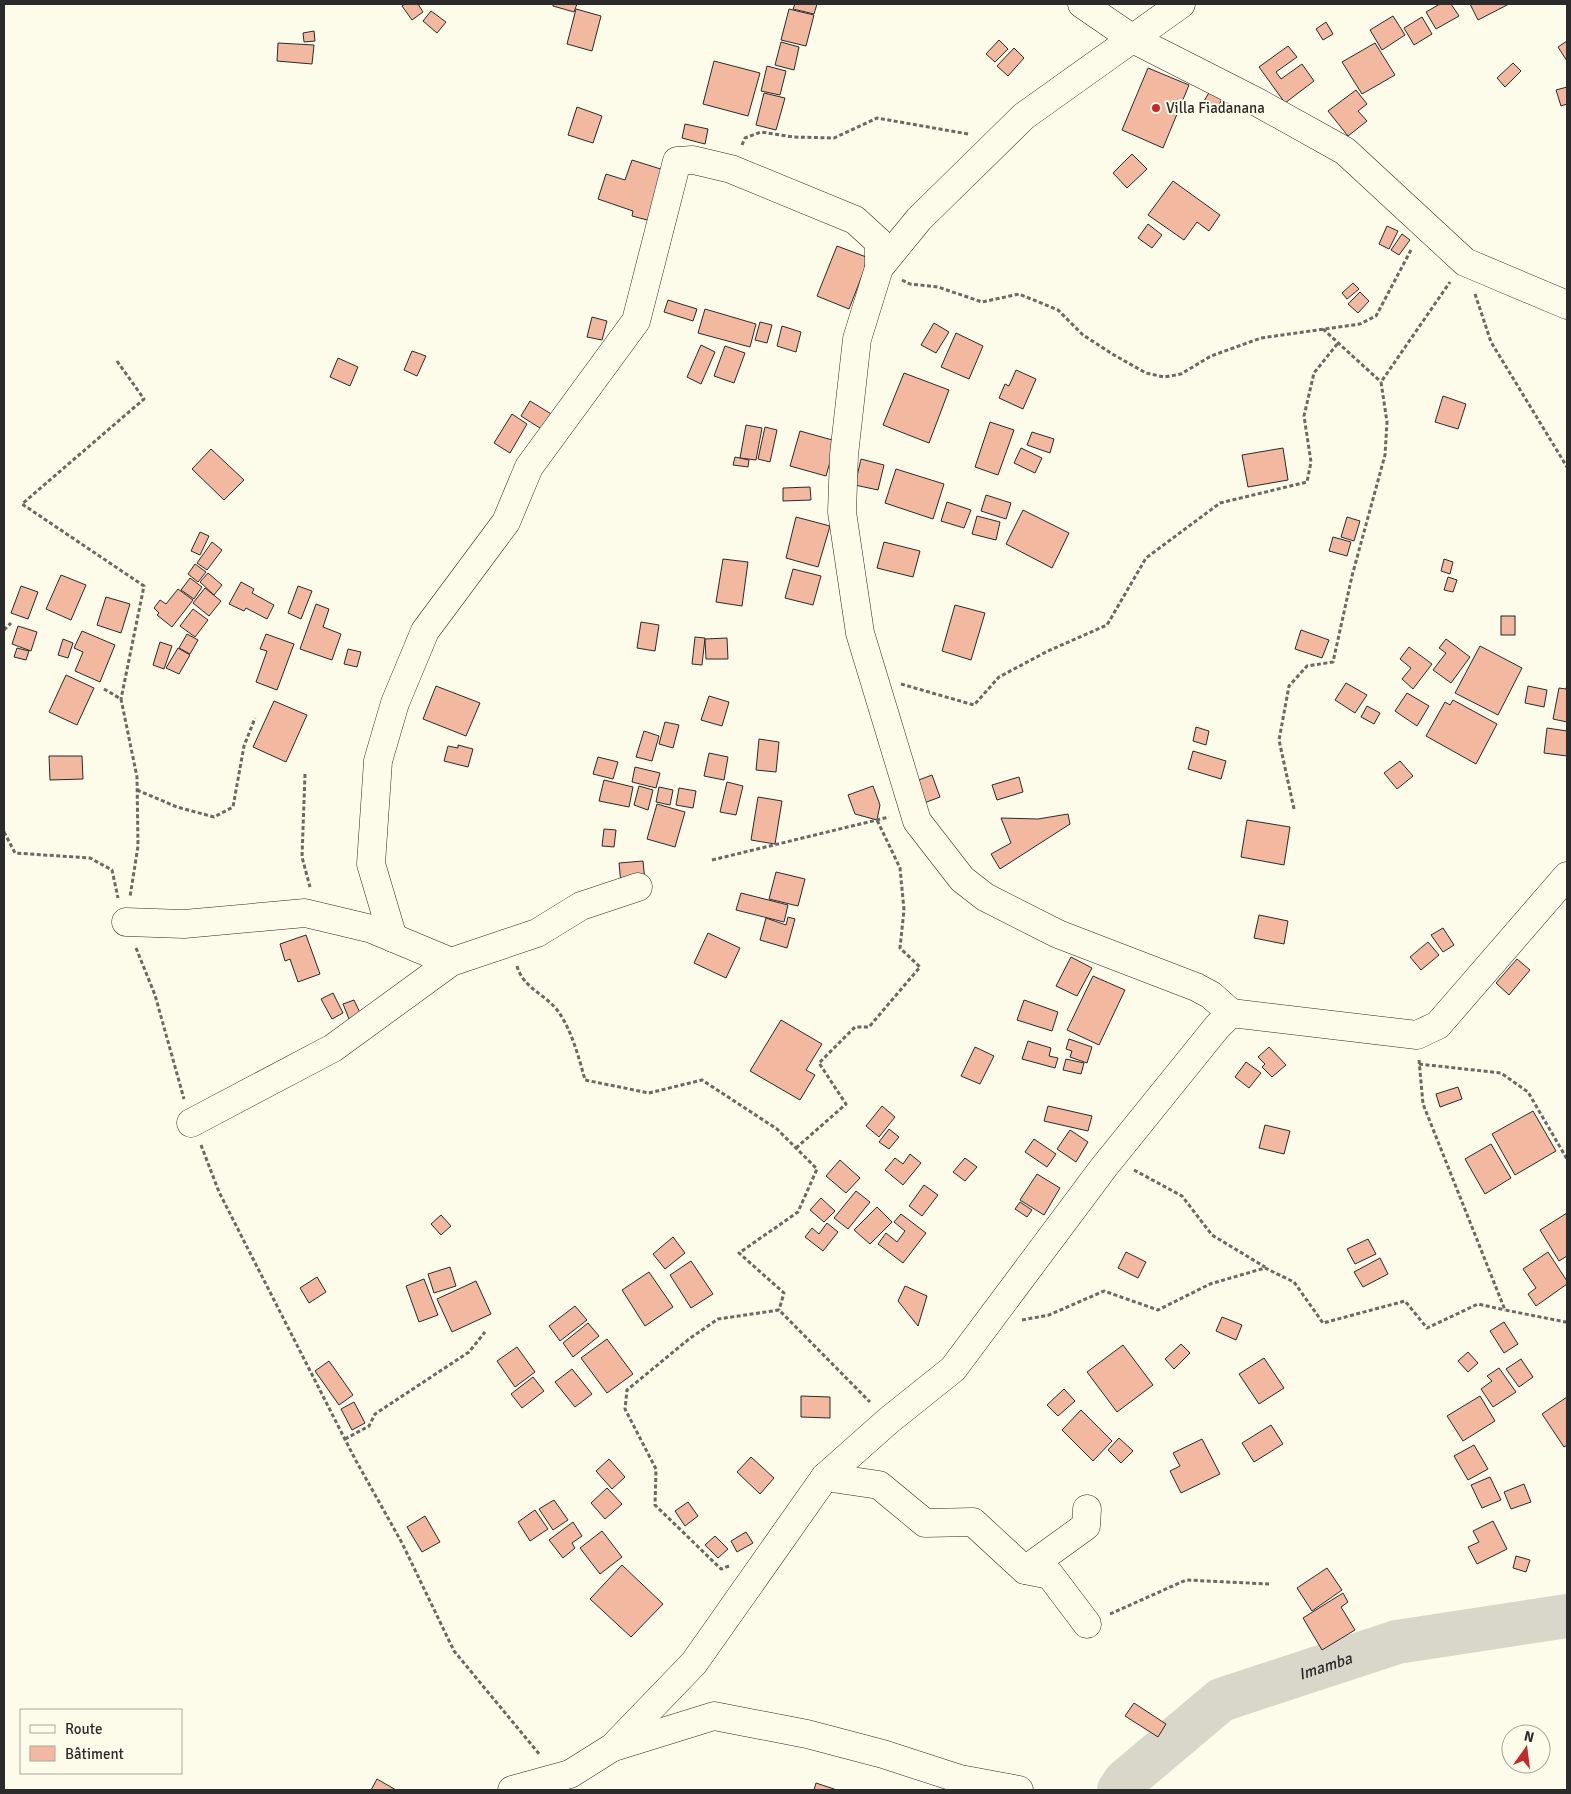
<svg xmlns="http://www.w3.org/2000/svg" width="1571" height="1794" viewBox="0 0 1571 1794" font-family="Signika,sans-serif">
<style>
.lines{fill:none;stroke-linecap:round;stroke-linejoin:round}
.river{stroke:#d8d7c9;stroke-width:44}
.building{fill:#f2b8a0;stroke:#2b2b2b}
.minor-casing{stroke:#2b2b2b;stroke-width:29}
.path{stroke:#6a6964;stroke-width:3;stroke-dasharray:4 2.5;stroke-linecap:butt}
.minor{stroke:#fdfbea;stroke-width:28}
.poi-dot{fill:#c62828;stroke:#fdfbea;stroke-width:2}
.labels{text-anchor:middle;stroke-width:4;stroke-linejoin:round;paint-order:stroke}
.poi-label{font-size:15px;fill:#2b2b2b;stroke:#fdfbea;text-anchor:start}
.water-label{font-size:16px;font-style:italic;fill:#2b2b2b;stroke:#fdfbea}
</style>
<rect width="100%" height="100%" fill="#fdfbea"/>
<g class="lines">
<!-- river -->
<path class="river" id="s1" d="M1119 1790 1125 1781 1221 1700 1397 1642 1567 1616"/>
</g>
<!-- building -->
<g class="building">
<path d="M405 4H418L423 12 412 20 402 6Z"/>
<path d="M553 4H577L574 12 553 6Z"/>
<path d="M795 4H817L814 14 793 9Z"/>
<path d="M1440 4H1451L1459 16 1436 29 1426 12Z"/>
<path d="M1470 4H1509L1478 20Z"/>
<path d="M576 9 601 16 592 51 567 44Z"/>
<path d="M789 9 814 15 806 46 781 40Z"/>
<path d="M431 11 446 22 437 33 423 21Z"/>
<path d="M1393 16 1405 35 1382 50 1370 30Z"/>
<path d="M1422 17 1432 34 1414 45 1404 28Z"/>
<path d="M1326 22 1333 34 1323 40 1316 29Z"/>
<path d="M314 31 315 41 304 42 303 33Z"/>
<path d="M999 40 1008 49 995 62 986 54Z"/>
<path d="M1567 41V61L1558 47Z"/>
<path d="M781 42 799 47 794 70 775 65Z"/>
<path d="M278 43 314 45 312 64 277 61Z"/>
<path d="M1375 43 1395 75 1362 94 1342 62Z"/>
<path d="M1288 46 1297 57 1276 72 1281 79 1302 64 1314 81 1285 103 1259 67Z"/>
<path d="M1014 48 1024 58 1008 76 997 66Z"/>
<path d="M714 61 760 73 748 116 703 104Z"/>
<path d="M1513 63 1521 71 1505 87 1497 78Z"/>
<path d="M767 66 786 71 780 95 761 91Z"/>
<path d="M1148 68 1189 85 1163 148 1122 130Z"/>
<path d="M1567 87V104L1561 106 1556 90Z"/>
<path d="M1356 90 1367 104 1358 111 1367 121 1348 136 1328 111Z"/>
<path d="M1210 91 1222 99 1217 109 1204 101Z"/>
<path d="M764 93 785 98 776 130 756 125Z"/>
<path d="M577 107 602 116 593 143 568 135Z"/>
<path d="M685 124 708 129 705 144 682 138Z"/>
<path d="M1132 154 1147 169 1127 188 1113 173Z"/>
<path d="M632 160 667 171 651 221 632 216 633 211 598 199 606 174 625 180Z"/>
<path d="M1173 181 1220 215 1209 231 1197 222 1184 240 1148 215Z"/>
<path d="M1148 224 1162 235 1152 248 1138 238Z"/>
<path d="M1387 226 1398 231 1389 249 1379 244Z"/>
<path d="M1402 234 1410 240 1399 255 1391 250Z"/>
<path d="M837 246 869 258 849 309 817 296Z"/>
<path d="M1353 283 1359 289 1347 299 1342 293Z"/>
<path d="M1360 292 1369 301 1358 313 1348 304Z"/>
<path d="M668 300 697 309 693 321 664 312Z"/>
<path d="M705 309 756 324 750 347 698 333Z"/>
<path d="M592 317 607 321 602 340 587 337Z"/>
<path d="M760 322 772 325 767 343 755 340Z"/>
<path d="M934 323 949 332 936 353 921 345Z"/>
<path d="M782 326 801 332 796 352 777 346Z"/>
<path d="M956 333 983 346 969 379 941 367Z"/>
<path d="M701 345 715 352 701 384 687 377Z"/>
<path d="M725 346 745 353 734 383 714 376Z"/>
<path d="M412 351 426 356 417 376 404 370Z"/>
<path d="M338 358 358 367 350 386 330 377Z"/>
<path d="M1016 370 1036 379 1023 409 999 398 1005 384 1009 386Z"/>
<path d="M904 373 949 390 929 443 883 425Z"/>
<path d="M1443 396 1466 404 1458 429 1435 422Z"/>
<path d="M530 401 553 415 543 430 521 416Z"/>
<path d="M512 414 527 424 510 453 494 443Z"/>
<path d="M990 422 1014 430 998 475 975 467Z"/>
<path d="M746 425 762 428 756 460 740 458Z"/>
<path d="M765 427 777 430 770 462 758 459Z"/>
<path d="M800 431 836 441 826 476 790 466Z"/>
<path d="M1032 432 1054 439 1050 453 1027 445Z"/>
<path d="M1021 448 1042 458 1035 473 1014 463Z"/>
<path d="M1283 448 1288 480 1248 487 1242 455Z"/>
<path d="M211 449 244 480 224 500 192 469Z"/>
<path d="M735 457 749 460 748 467 733 465Z"/>
<path d="M861 459 884 465 878 490 855 485Z"/>
<path d="M896 469 944 484 933 519 885 503Z"/>
<path d="M810 487 811 500 783 501V488Z"/>
<path d="M986 495 1011 503 1006 519 981 511Z"/>
<path d="M947 502 971 510 964 528 941 521Z"/>
<path d="M1023 510 1069 533 1052 568 1006 544Z"/>
<path d="M977 516 1000 522 996 540 972 534Z"/>
<path d="M796 517 830 526 818 567 786 558Z"/>
<path d="M1347 517 1360 521 1354 541 1341 537Z"/>
<path d="M200 532 209 536 200 555 191 551Z"/>
<path d="M1333 537 1351 542 1347 556 1329 551Z"/>
<path d="M212 542 222 550 207 570 197 563Z"/>
<path d="M884 542 920 551 913 577 877 568Z"/>
<path d="M723 559 748 562 742 606 716 602Z"/>
<path d="M1444 559 1453 562 1450 574 1441 571Z"/>
<path d="M195 564 206 572 198 582 188 574Z"/>
<path d="M793 569 821 576 813 605 785 598Z"/>
<path d="M208 573 222 585 214 595 200 582Z"/>
<path d="M61 575 86 585 71 620 46 609Z"/>
<path d="M1448 577 1457 580 1453 592 1444 590Z"/>
<path d="M190 578 202 587 194 599 181 590Z"/>
<path d="M241 582 254 589 252 593 274 605 267 619 246 608 244 611 229 604Z"/>
<path d="M21 586 38 592 28 619 11 613Z"/>
<path d="M298 586 312 591 301 619 288 613Z"/>
<path d="M205 588 221 601 209 616 193 603Z"/>
<path d="M178 589 193 600 172 627 157 615 159 613 154 608 160 600 166 604Z"/>
<path d="M106 597 130 604 121 633 97 625Z"/>
<path d="M316 604 329 609 323 627 341 634 332 660 300 649Z"/>
<path d="M955 605 985 613 971 660 942 651Z"/>
<path d="M193 609 208 620 195 637 180 626Z"/>
<rect x="1501" y="616" width="14" height="19"/>
<path d="M641 622 659 625 655 651 637 648Z"/>
<path d="M18 626 37 632 31 651 12 644Z"/>
<path d="M1301 630 1329 640 1322 658 1295 649Z"/>
<path d="M82 631 115 645 100 682 75 671 83 652 74 648Z"/>
<path d="M187 634 198 640 190 654 179 648Z"/>
<path d="M266 634 294 644 277 690 256 682 267 651 260 649Z"/>
<path d="M695 637 705 638 702 665 692 664Z"/>
<path d="M727 638 728 659H706L705 639Z"/>
<path d="M63 639 73 643 68 658 58 655Z"/>
<path d="M1446 639 1470 657 1451 683 1433 670 1446 653 1439 648Z"/>
<path d="M160 642 172 646 164 669 153 665Z"/>
<path d="M1480 646 1522 668 1498 715 1455 693Z"/>
<path d="M1409 647 1432 664 1413 689 1402 679 1411 668 1400 659Z"/>
<path d="M17 648 29 651 26 660 14 657Z"/>
<path d="M178 648 190 655 179 674 166 668Z"/>
<path d="M348 649 361 652 357 667 344 664Z"/>
<path d="M66 675 94 688 77 725 49 712Z"/>
<path d="M1346 683 1367 695 1355 713 1335 700Z"/>
<path d="M1567 684V722L1553 719 1559 688 1566 689Z"/>
<path d="M436 686 480 703 466 736 423 719Z"/>
<path d="M1528 686 1547 690 1544 707 1525 703Z"/>
<path d="M1407 693 1429 706 1417 726 1395 711Z"/>
<path d="M709 696 729 702 722 726 701 720Z"/>
<path d="M1453 700 1497 724 1476 764 1426 736 1445 702 1450 705Z"/>
<path d="M274 701 307 715 286 762 253 747Z"/>
<path d="M1367 706 1380 713 1374 724 1361 717Z"/>
<path d="M665 722 679 725 673 748 659 744Z"/>
<path d="M1196 727 1209 731 1206 745 1193 741Z"/>
<path d="M1547 728 1567 731V756L1544 753Z"/>
<path d="M644 731 659 736 652 761 636 757Z"/>
<path d="M759 739 779 742 776 772 756 770Z"/>
<path d="M458 745 473 749 468 767 444 761 448 746 458 748Z"/>
<path d="M1193 751 1226 761 1221 779 1188 769Z"/>
<path d="M709 753 728 757 724 780 704 776Z"/>
<path d="M49 756H82L83 779 50 780Z"/>
<path d="M598 757 618 762 613 779 593 774Z"/>
<path d="M1400 761 1413 776 1397 789 1384 773Z"/>
<path d="M635 767 660 773 656 788 632 782Z"/>
<path d="M932 775 940 797 924 803 916 781Z"/>
<path d="M1019 777 1023 792 997 800 992 785Z"/>
<path d="M604 780 633 787 629 807 599 801Z"/>
<path d="M727 782 743 786 736 815 720 812Z"/>
<path d="M639 786 653 790 648 810 634 805Z"/>
<path d="M873 786 880 805 877 820 855 814 848 795Z"/>
<path d="M659 787 673 790 670 805 656 802Z"/>
<path d="M679 788 696 791 693 808 676 805Z"/>
<path d="M758 797 782 801 775 844 751 840Z"/>
<path d="M657 804 685 812 675 847 647 839Z"/>
<path d="M1068 814 1070 824 1000 869 991 854 1011 843 1001 818 1038 819Z"/>
<path d="M1247 820 1290 827 1284 865 1241 857Z"/>
<path d="M604 829 616 830 614 847 602 846Z"/>
<path d="M643 861 645 881 621 884 619 863Z"/>
<path d="M776 872 805 879 798 906 769 899Z"/>
<path d="M741 893 788 905 784 922 736 910Z"/>
<path d="M1259 915 1288 921 1284 944 1254 938Z"/>
<path d="M788 917 795 919 787 948 760 940 766 918 786 925Z"/>
<path d="M1443 928 1454 945 1443 952 1431 935Z"/>
<path d="M708 933 740 948 726 978 694 963Z"/>
<path d="M306 935 320 974 298 982 290 959 285 961 280 944Z"/>
<path d="M1428 942 1439 955 1421 970 1410 957Z"/>
<path d="M1071 957 1092 968 1077 996 1056 986Z"/>
<path d="M1517 959 1530 970 1509 995 1496 983Z"/>
<path d="M1093 976 1125 990 1099 1045 1067 1030Z"/>
<path d="M333 993 343 1013 332 1019 321 999Z"/>
<path d="M354 1000 363 1019 351 1024 343 1004Z"/>
<path d="M1024 1000 1058 1012 1052 1031 1017 1020Z"/>
<path d="M781 1020 822 1044 806 1070 815 1075 800 1100 750 1071Z"/>
<path d="M1069 1039 1092 1047 1087 1063 1070 1057 1072 1051 1066 1049Z"/>
<path d="M1028 1041 1051 1048 1049 1056 1058 1058 1055 1068 1022 1059Z"/>
<path d="M975 1047 994 1056 980 1084 961 1076Z"/>
<path d="M1269 1047 1286 1065 1272 1077 1262 1067 1265 1064 1258 1057Z"/>
<path d="M1066 1059 1084 1063 1081 1074 1063 1070Z"/>
<path d="M1246 1062 1261 1073 1249 1088 1235 1077Z"/>
<path d="M1458 1087 1462 1099 1440 1107 1436 1094Z"/>
<path d="M882 1106 895 1117 879 1137 866 1126Z"/>
<path d="M1048 1106 1092 1116 1088 1131 1044 1121Z"/>
<path d="M1533 1111 1556 1151 1515 1175 1492 1134Z"/>
<path d="M1265 1125 1290 1131 1284 1154 1259 1148Z"/>
<path d="M889 1129 899 1137 889 1149 879 1142Z"/>
<path d="M1070 1130 1088 1142 1076 1162 1057 1149Z"/>
<path d="M1034 1139 1056 1154 1047 1167 1025 1152Z"/>
<path d="M1491 1144 1511 1178 1485 1194 1465 1159Z"/>
<path d="M910 1154 921 1163 903 1185 885 1170 895 1158 903 1164Z"/>
<path d="M965 1158 977 1167 965 1181 953 1172Z"/>
<path d="M840 1160 860 1178 846 1193 826 1176Z"/>
<path d="M1037 1174 1060 1188 1044 1215 1020 1200Z"/>
<path d="M924 1185 938 1195 922 1216 909 1206Z"/>
<path d="M856 1191 870 1202 848 1229 834 1218Z"/>
<path d="M821 1198 835 1211 824 1222 810 1210Z"/>
<path d="M1020 1202 1032 1210 1027 1217 1015 1209Z"/>
<path d="M877 1207 892 1222 870 1244 854 1230Z"/>
<path d="M1567 1213V1256L1559 1261 1540 1230Z"/>
<path d="M901 1214 926 1233 903 1263 878 1244 886 1233 897 1242 905 1231 894 1222Z"/>
<path d="M441 1215 451 1226 441 1235 431 1224Z"/>
<path d="M827 1223 838 1232 823 1251 805 1237 812 1228 819 1234Z"/>
<path d="M673 1237 685 1253 665 1269 653 1254Z"/>
<path d="M1368 1239 1376 1254 1355 1264 1347 1249Z"/>
<path d="M1126 1252 1146 1262 1138 1278 1118 1268Z"/>
<path d="M1548 1252 1567 1281V1284L1536 1306 1528 1294 1536 1288 1523 1269Z"/>
<path d="M1380 1258 1388 1274 1363 1287 1354 1272Z"/>
<path d="M691 1261 713 1294 691 1308 670 1275Z"/>
<path d="M450 1267 456 1286 434 1293 428 1274Z"/>
<path d="M649 1272 673 1307 645 1326 622 1290Z"/>
<path d="M317 1277 326 1292 309 1303 300 1288Z"/>
<path d="M424 1279 438 1315 419 1322 406 1286Z"/>
<path d="M476 1281 491 1314 452 1332 437 1299Z"/>
<path d="M905 1286 927 1296 918 1326 898 1301Z"/>
<path d="M575 1306 587 1320 560 1341 549 1326Z"/>
<path d="M1222 1317 1242 1325 1236 1340 1216 1331Z"/>
<path d="M1504 1322 1518 1344 1504 1353 1490 1331Z"/>
<path d="M588 1323 599 1336 573 1357 563 1343Z"/>
<path d="M607 1339 633 1374 607 1393 581 1358Z"/>
<path d="M1181 1344 1190 1353 1174 1369 1165 1359Z"/>
<path d="M1123 1345 1153 1385 1117 1412 1087 1372Z"/>
<path d="M517 1347 535 1372 515 1387 497 1361Z"/>
<path d="M1468 1352 1478 1363 1468 1372 1458 1361Z"/>
<path d="M1264 1358 1284 1388 1259 1404 1239 1374Z"/>
<path d="M1521 1359 1533 1377 1519 1387 1506 1369Z"/>
<path d="M329 1361 353 1395 339 1405 315 1371Z"/>
<path d="M1499 1368 1516 1392 1493 1407 1481 1389 1492 1381 1487 1376Z"/>
<path d="M572 1369 592 1394 575 1407 555 1382Z"/>
<path d="M533 1377 544 1391 522 1408 511 1394Z"/>
<path d="M1064 1389 1075 1401 1058 1416 1047 1405Z"/>
<path d="M801 1396 830 1397V1418L801 1417Z"/>
<path d="M1480 1396 1495 1421 1463 1441 1447 1416Z"/>
<path d="M1567 1397V1445L1564 1447 1542 1414Z"/>
<path d="M354 1402 365 1423 352 1430 341 1409Z"/>
<path d="M1081 1410 1112 1441 1093 1461 1062 1430Z"/>
<path d="M1271 1425 1283 1444 1254 1462 1242 1443Z"/>
<path d="M1119 1438 1133 1451 1121 1463 1108 1450Z"/>
<path d="M1202 1439 1220 1474 1181 1493 1170 1471 1180 1466 1173 1453Z"/>
<path d="M1474 1445 1488 1469 1468 1480 1454 1456Z"/>
<path d="M751 1457 774 1478 760 1494 737 1472Z"/>
<path d="M609 1459 625 1477 612 1489 596 1471Z"/>
<path d="M1490 1477 1501 1500 1482 1508 1471 1485Z"/>
<path d="M1524 1484 1531 1502 1511 1509 1504 1492Z"/>
<path d="M607 1488 622 1504 605 1519 591 1503Z"/>
<path d="M554 1500 568 1520 553 1530 539 1509Z"/>
<path d="M688 1502 698 1516 685 1526 675 1511Z"/>
<path d="M535 1510 548 1529 530 1541 518 1522Z"/>
<path d="M425 1516 440 1542 422 1552 407 1527Z"/>
<path d="M1493 1521 1507 1549 1477 1564 1468 1547 1479 1542 1473 1531Z"/>
<path d="M573 1522 582 1536 572 1543 575 1548 563 1558 549 1540Z"/>
<path d="M602 1531 622 1557 600 1574 580 1548Z"/>
<path d="M746 1532 753 1543 737 1552 731 1541Z"/>
<path d="M715 1536 728 1549 718 1558 705 1545Z"/>
<path d="M1516 1556 1530 1560 1526 1572 1513 1568Z"/>
<path d="M622 1565 663 1604 631 1637 590 1599Z"/>
<path d="M1327 1568 1342 1590 1312 1611 1297 1588Z"/>
<path d="M1343 1593 1348 1602 1341 1607 1355 1630 1322 1650 1303 1618Z"/>
<path d="M1134 1703 1166 1724 1158 1737 1125 1716Z"/>
<path d="M377 1779 396 1790H371Z"/>
<path d="M816 1783 837 1790H814Z"/>
</g>
<g class="lines">
<!-- minor casing -->
<g class="minor-casing">
<g id="minor">
<path d="M1082 4 1133 39 1257 102 1345 151 1465 262 1567 305"/>
<path d="M1181 4 1024 116 919 219 879 268 857 339 844 455 842 512 860 633 917 821 962 879 985 897 1058 934 1196 987 1211 995 1231 1013"/>
<path d="M126 922 184 924 305 913 372 929 451 962"/>
<path d="M393 938 371 864 378 761 395 703 425 631 506 522 529 467 636 321 677 161 693 160 731 169 855 220 879 242V268"/>
<path d="M191 1123 333 1048 451 962 537 933 581 906 638 887"/>
<path d="M825 1477 879 1485 925 1523 973 1522 1025 1570 1086 1526 1087 1509"/>
<path d="M1025 1570 1050 1575 1087 1624"/>
<path d="M614 1747 714 1716 807 1734 883 1754 960 1779 1019 1790"/>
<path d="M512 1790 570 1774 613 1747 694 1663 825 1477 888 1421 953 1369 1104 1167 1217 1027 1231 1013 1417 1035 1438 1025 1567 876"/>
</g>
</g>
<!-- path -->
<g class="path">
<path d="M742 145 745 138 761 132 793 137 834 138 877 118 968 134"/>
<path d="M902 280 910 284 938 287 982 302 1019 294 1058 310 1083 335 1114 355 1146 373 1164 377 1181 374 1211 356 1261 338 1360 324 1376 316 1412 248"/>
<path d="M1475 294 1491 342 1567 467"/>
<path d="M1323 329 1381 382"/>
<path d="M117 361 144 399 22 504 144 586 121 699"/>
<path d="M4 630 11 623"/>
<path d="M901 684 974 705 999 677 1048 651 1107 625 1146 558 1220 503 1307 482 1311 462 1304 416 1314 373 1338 343"/>
<path d="M104 689 121 699 137 777 138 846 130 897"/>
<path d="M305 774 302 857 310 887"/>
<path d="M137 790 177 807 214 817 233 807 244 746 255 718"/>
<path d="M1294 809 1279 740 1289 686 1307 666 1333 662 1352 576 1385 455 1387 422 1381 382 1450 282"/>
<path d="M4 832 15 853 90 858 112 870 118 898"/>
<path d="M712 860 889 817"/>
<path d="M136 948 155 995 184 1099"/>
<path d="M517 966C523 988 545 994 558 1011 572 1031 579 1058 585 1080L649 1093 702 1080 777 1129 817 1169 798 1212 739 1253 784 1293 779 1310"/>
<path d="M1419 1060 1423 1104 1505 1310 1566 1322 1567 1320"/>
<path d="M1419 1064 1501 1073 1528 1092 1567 1159"/>
<path d="M201 1145 219 1192 355 1459 402 1543 454 1651 540 1755"/>
<path d="M796 1148 846 1104 819 1063 855 1027H869L920 967 900 948 904 910 900 868 877 820"/>
<path d="M1134 1170 1182 1196 1212 1235 1265 1267"/>
<path d="M1022 1320 1049 1315 1104 1291 1158 1310 1210 1284 1265 1268 1294 1282 1323 1323 1405 1301 1427 1328 1478 1304 1505 1310"/>
<path d="M345 1439 369 1426 375 1414 469 1352 485 1332"/>
<path d="M729 1566 721 1569 655 1505 656 1469 625 1409 627 1390 689 1339 718 1319 779 1310 870 1402"/>
<path d="M1110 1614 1186 1580 1269 1584"/>
</g>
<!-- minor -->
<use href="#minor" class="minor"/>
</g>
<!-- markers -->
<circle class="poi-dot" cx="1156" cy="108" r="5"/>
<g class="labels">
<!-- poi labels -->
<g class="poi-label">
<text x="1166" y="113">Villa Fiadanana</text>
</g>
<!-- water labels -->
<g class="water-label">
<text dy="6" stroke="none"><textPath href="#s1" startOffset="246">Imamba</textPath></text>
</g>
</g>
<!-- border -->
<rect width="1571" height="1794" fill="none" stroke="#2b2b2b" stroke-width="10"/>
<!-- legend -->
<rect x="20" y="1709" width="162" height="65" fill="#fdfbea" stroke="#a9a89e"/>
<rect x="30" y="1725" width="25" height="8" fill="#fdfbea" stroke="#a9a89e"/>
<text x="65" y="1734" font-size="15" fill="#2b2b2b">Route</text>
<rect x="30" y="1746" width="25" height="15" fill="#f2b8a0" stroke="#a9a89e"/>
<text x="65" y="1759" font-size="15" fill="#2b2b2b">Bâtiment</text>
<!-- north arrow -->
<g transform="translate(1526 1749) rotate(14)"><circle r="24" fill="#fdfbea" stroke="#a9a89e"/>
<path d="M0-4L9 19L0 12L-9 19Z" fill="#c62828"/>
<text y="-8" font-size="14" font-weight="bold" text-anchor="middle" fill="#2b2b2b">N</text>
</g>
</svg>
